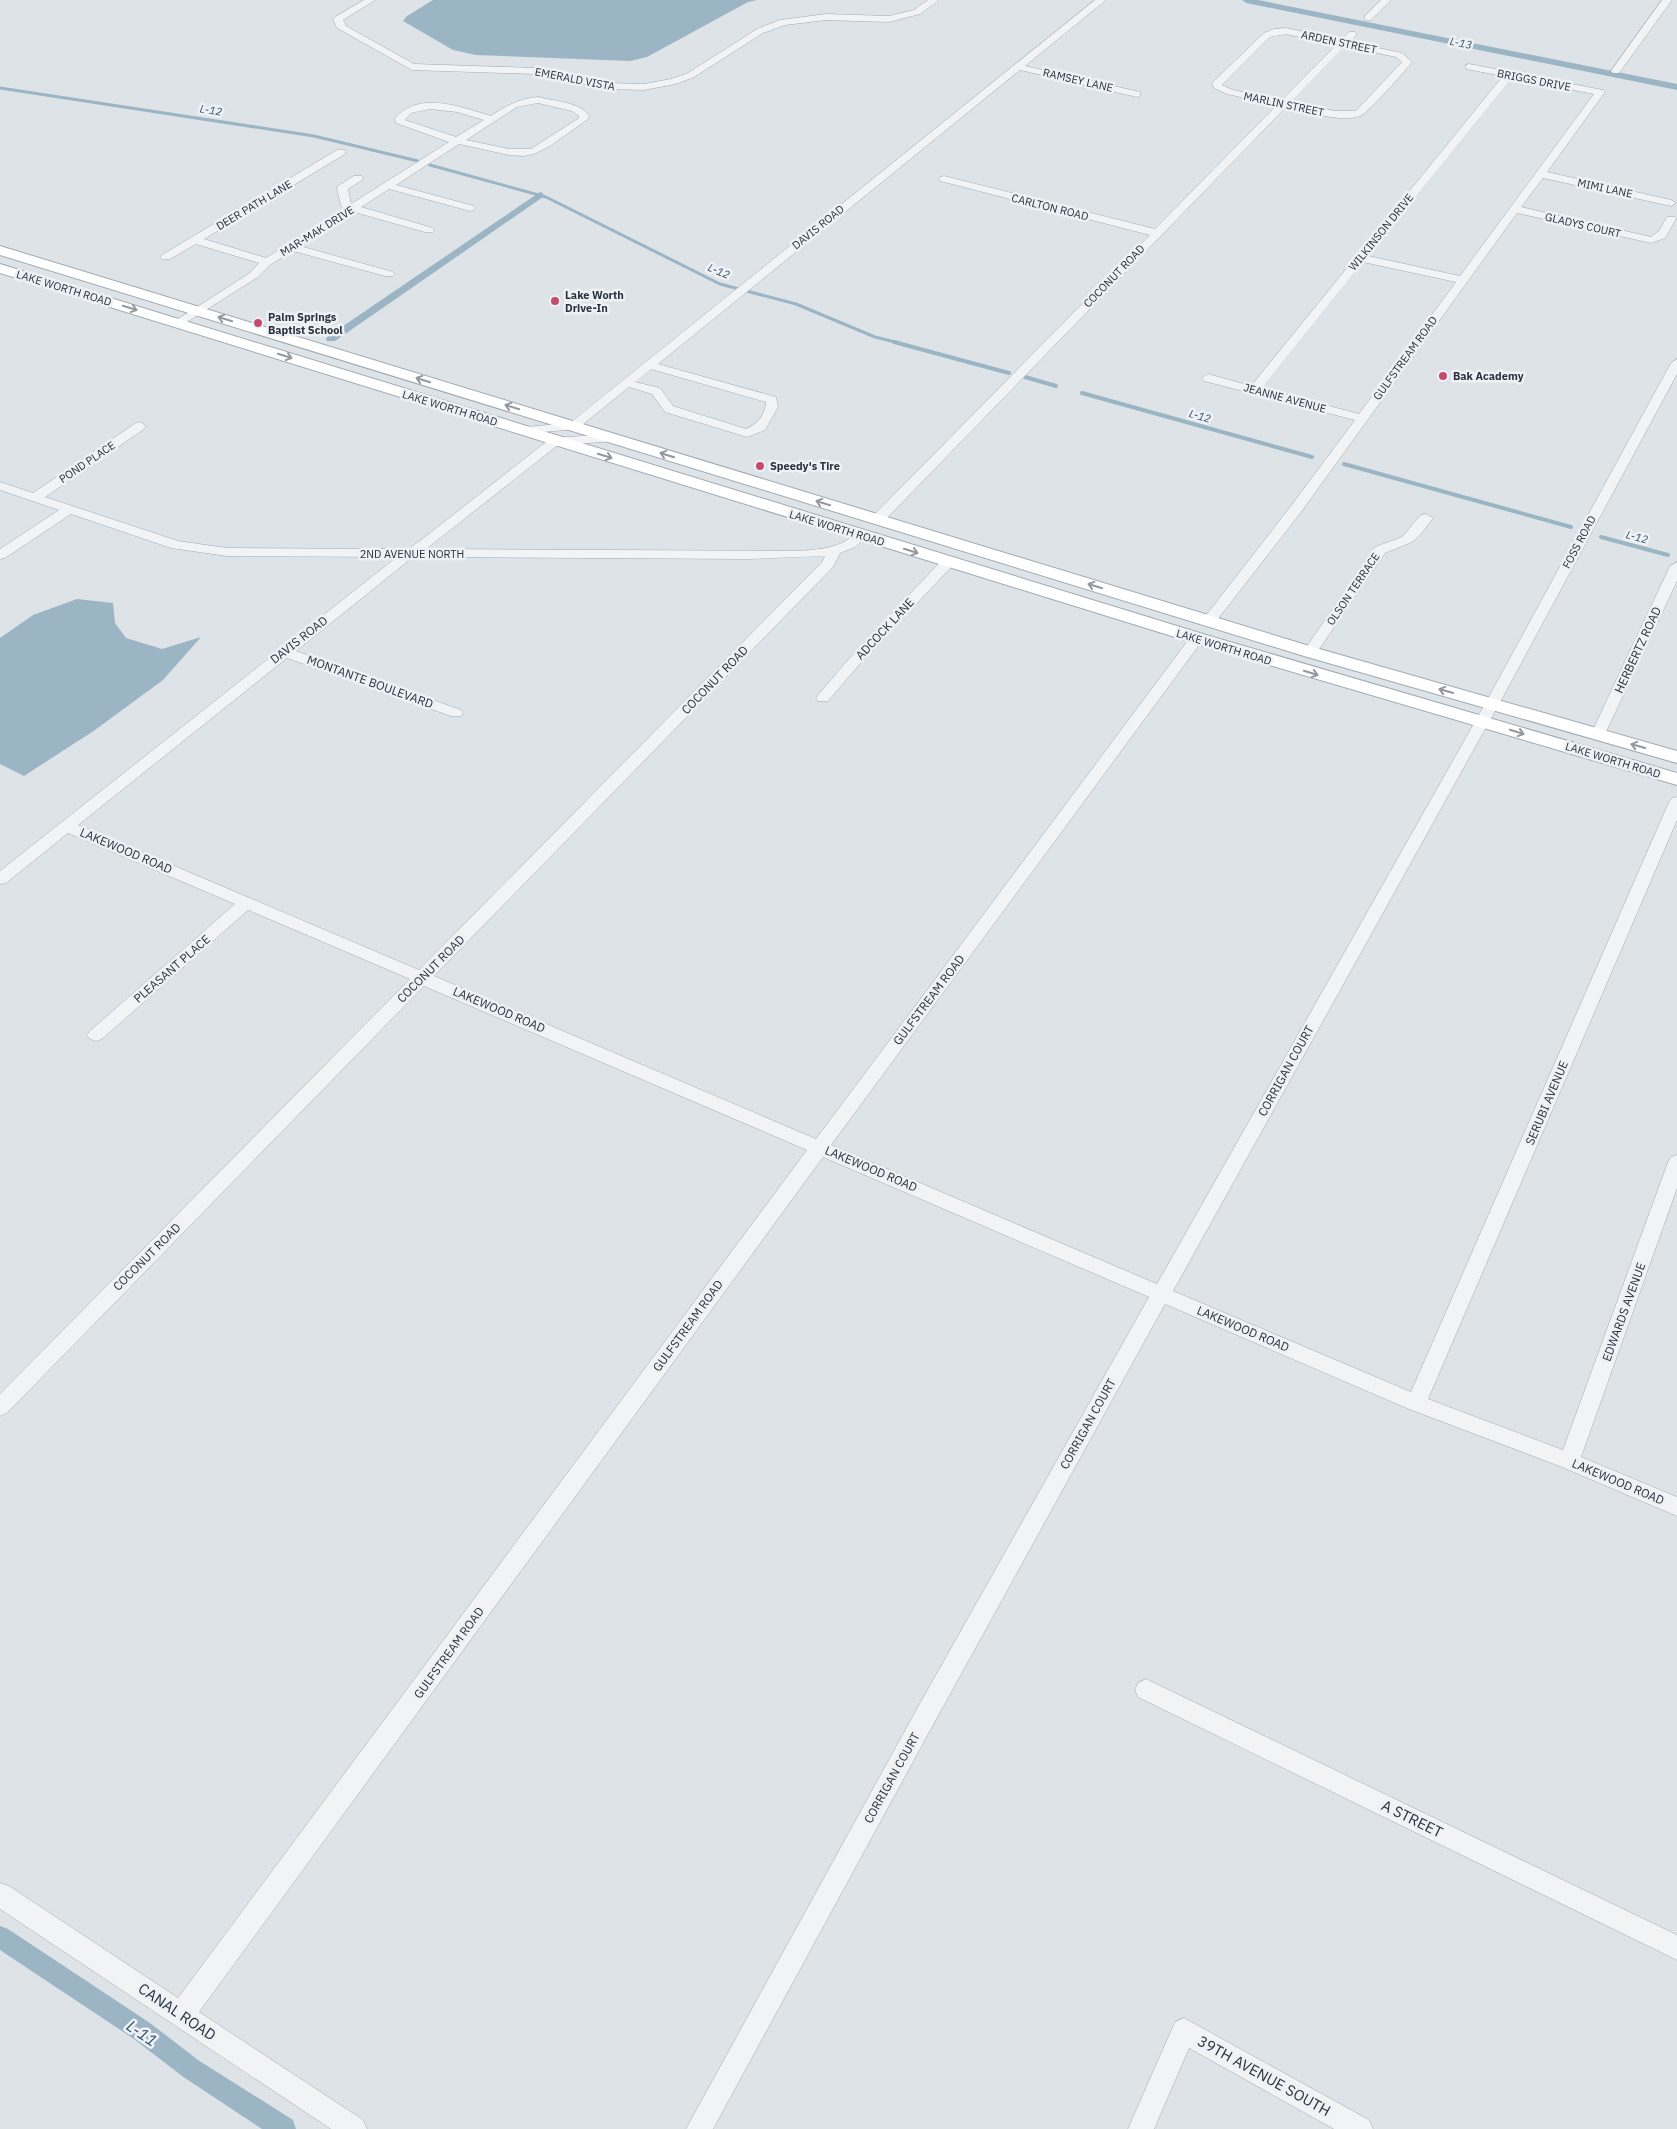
<svg xmlns="http://www.w3.org/2000/svg" width="1677" height="2129" viewBox="0 0 1677 2129" font-family="'IBM Plex Sans',sans-serif">
<style>
.water{fill:#9cb5c5}
.lines{fill:none;stroke-linecap:round;stroke-linejoin:round}
.stream-far1{stroke:#9cb5c5;stroke-width:3}
.stream{stroke:#9cb5c5;stroke-width:4}
.canal{fill:#9cb5c5;fill-rule:evenodd}
.minor-casing{stroke:#a4aab1;stroke-width:1}
.major-casing{stroke:#9fa9b2;stroke-width:2}
.minor{fill:#f1f3f5;fill-rule:evenodd}
.major{fill:#fff;fill-rule:evenodd}
.oneway{stroke:#94989e}
.poi-dot{fill:#c44b6d;stroke:#eef1f5;stroke-width:2}
.labels{text-anchor:middle;stroke-width:5;stroke-linejoin:round;paint-order:stroke}
.far-street-label{font-size:11px;fill:#29323d;stroke:#eef1f5}
.far-water-label{font-size:11px;font-style:italic;fill:#36566d;stroke:#eef1f5}
.far-poi-label{font-size:11px;font-weight:bold;fill:#29323d;stroke:#eef1f5;text-anchor:start}
.street-label{font-size:12px;fill:#29323d;stroke:#eef1f5}
.near-street-label{font-size:15px;fill:#29323d;stroke:#eef1f5}
.near-water-label{font-size:16px;font-style:italic;fill:#36566d;stroke:#eef1f5}
</style>
<rect width="100%" height="100%" fill="#dee3e7"/>
<!-- water -->
<g class="water">
<path d="M433 0H757L748 2 647 57 630 61 476 55 453 50 403 21 407 16Z"/>
<path d="M77 599 113 603 115 623 126 638 162 649 201 637 163 680 95 730 24 776 0 764V638L33 615Z"/>
</g>
<g class="lines">
<!-- stream-far1 -->
<g class="stream-far1">
<path d="M0 88 314 136 418 161"/>
<path d="M430 165 546 197 720 284 796 304 875 337 899 343"/>
</g>
<!-- stream -->
<g class="stream">
<path d="M894 342 1009 373"/>
<path d="M1025 377 1056 386"/>
<path d="M1082 393 1312 457"/>
<path d="M1344 464 1571 527"/>
<path d="M1601 537 1668 555"/>
</g>
<!-- canal -->
<g class="canal">
<path d="M1242 0H1258L1677 84V90L1246 3Z"/>
<path d="M540 192 543 193V197L335 341H327L326 339 327 337Z"/>
<path d="M0 1926 8 1929 150 2023 198 2060 293 2120 296 2129H262L182 2076 134 2039 0 1950Z"/>
</g>
<!-- minor casing -->
<g class="minor-casing">
<g id="minor">
<path d="M364 0H375L343 20 346 26 414 64 536 68 607 83 644 84 671 79 688 73 757 29 780 20 826 14 889 16 914 10 928 0H939L920 14 889 22 826 20 785 25 763 33 694 77 676 84 644 90 607 89 536 74 412 70 337 28 333 19 335 17Z"/>
<path d="M1095 0H1106L1025 66 1140 92V96L1137 97 1020 70 658 364 776 397 778 407 765 430 747 437 665 412 652 394 629 387 577 429 521 434 519 431 525 427 570 423ZM651 369 766 402C766 414 757 424 746 429L673 406 660 388 635 382Z"/>
<path d="M1381 0H1391L1371 20H1365V16Z"/>
<path d="M1662 0H1672L1619 73H1613L1611 71Z"/>
<path d="M1286 28 1341 40 1349 32H1355L1357 34 1350 42 1402 53 1412 62C1405 71 1368 113 1360 116 1338 123 1308 111 1286 107L883 522H873L871 519 873 516 1150 235 940 181 939 179 940 177 944 176 1155 229 1277 105 1227 94 1214 88 1212 83 1264 33 1274 29ZM1286 34 1336 45 1282 100 1233 90 1222 85 1270 37ZM1345 46 1396 57 1402 62 1356 111H1335L1291 102Z"/>
<path d="M1469 64 1603 90 1605 92 1547 172 1671 200 1676 203 1671 206 1543 178 1521 207 1651 237 1659 231 1667 217H1675L1676 219 1665 238 1651 243 1517 213 1301 512 1214 624H1204L1202 621 1204 618 1291 506 1355 420 1204 381 1202 378 1208 374 1251 386 1503 76 1466 69V65ZM1512 78 1594 94 1460 276 1368 256ZM1363 262 1456 282 1359 414 1262 388Z"/>
<path d="M538 97C553 101 581 102 589 116L588 119 550 146 534 154 523 156 509 155 459 144 396 185 474 206 475 208 474 210 470 211 389 189 361 207 433 228 434 230 433 232H425L354 212 300 246 393 272 395 274 393 276H385L293 251 271 264 258 277 182 325 178 326 172 323 250 273 259 263 196 244 170 259H162L160 257 162 255 337 150H345V154L204 239 266 258 344 209 341 206 337 188 338 186 354 176H362L363 178 362 180 348 189 351 204 449 142 396 123 395 119C418 90 461 107 491 116 507 105 519 99 538 97ZM538 103 572 111 579 116V118L531 149H509L466 140 517 107ZM430 109 457 112 484 120 456 137 405 120 411 113Z"/>
<path d="M1677 359V374L1499 704 1173 1291 1411 1392 1669 802 1672 798 1677 797V820L1428 1399 1563 1450 1668 1162 1671 1157 1677 1155V1188L1581 1457 1677 1497V1516L1562 1467 1409 1409 1165 1304 934 1723 713 2129H686L918 1707 1149 1297 823 1157 199 2012 363 2120 367 2129H331L0 1909V1883L9 1886 178 1998 807 1150 424 986 7 1413 0 1416V1394L410 979 248 910 102 1039 96 1041 90 1039 87 1035 90 1031 235 904 68 833 6 883 0 884V871L397 557 227 556 171 548 71 514 5 558 0 559V549L59 510 0 490V482L33 493 136 423 140 422 146 426 144 429 45 497 178 541 227 548 408 549 420 541 551 438 613 434 617 435 619 438 617 441 558 445 426 549 798 551C813 550 828 549 842 543 851 539 856 530 867 532L869 535 855 547 840 553 833 567 434 976 816 1139 1192 635H1202L1204 638 1202 641 831 1145 1157 1284 1485 704 1671 363ZM825 556 822 562 419 970 78 825 287 658 451 716H461L463 713 461 710 296 651 413 557 748 559Z"/>
<path d="M1426 514 1433 518 1421 534 1412 542 1385 553 1315 655H1305L1303 652 1375 547 1402 537 1421 515Z"/>
<path d="M948 558 955 562 953 565 858 666 828 701H818L816 698 818 695 848 660 943 559Z"/>
<path d="M1677 562V581L1605 734 1603 737H1593L1591 734 1670 566Z"/>
<path d="M1146 1679 1677 1935V1960L1138 1697 1135 1690 1138 1683Z"/>
<path d="M1184 2018 1369 2120 1373 2129H1334L1189 2048 1154 2129H1128L1175 2022Z"/>
</g>
</g>
<!-- major casing -->
<g class="major-casing">
<g id="major">
<path d="M0 246 1316 648 1677 751V763L1304 656 0 255Z"/>
<path d="M0 264 1203 634 1677 773V785L1191 642 0 273Z"/>
</g>
</g>
<!-- minor -->
<use href="#minor" class="minor"/>
<!-- major -->
<use href="#major" class="major"/>
</g>
<!-- one-way arrows -->
<defs><path id="oneway-shaft" d="M-6 0H5M1.5-3L5.5 0L1.5 3" fill="none" stroke-width="1.6" stroke-linecap="round" stroke-linejoin="round" transform="scale(1.25)"/></defs>
<g class="oneway">
<use href="#oneway-shaft" transform="translate(130 308) rotate(17)"/>
<use href="#oneway-shaft" transform="translate(225 319) rotate(-163)"/>
<use href="#oneway-shaft" transform="translate(285 356) rotate(17)"/>
<use href="#oneway-shaft" transform="translate(423 380) rotate(-163)"/>
<use href="#oneway-shaft" transform="translate(512 407) rotate(-163)"/>
<use href="#oneway-shaft" transform="translate(667 455) rotate(-163)"/>
<use href="#oneway-shaft" transform="translate(605 456) rotate(17)"/>
<use href="#oneway-shaft" transform="translate(823 503) rotate(-163)"/>
<use href="#oneway-shaft" transform="translate(911 551) rotate(17)"/>
<use href="#oneway-shaft" transform="translate(1095 586) rotate(-163)"/>
<use href="#oneway-shaft" transform="translate(1311 673) rotate(17)"/>
<use href="#oneway-shaft" transform="translate(1446 691) rotate(-164)"/>
<use href="#oneway-shaft" transform="translate(1517 732) rotate(17)"/>
<use href="#oneway-shaft" transform="translate(1638 746) rotate(-164)"/>
</g>
<!-- markers -->
<g class="poi-dot">
<circle cx="555" cy="301" r="5"/>
<circle cx="258" cy="323" r="5"/>
<circle cx="1443" cy="376" r="5"/>
<circle cx="760" cy="466" r="5"/>
</g>
<g class="labels">
<!-- far-street labels -->
<g class="far-street-label">
<text transform="translate(1339 42) rotate(12)" y="4">ARDEN STREET</text>
<text transform="translate(575 79) rotate(11)" y="4">EMERALD VISTA</text>
<text transform="translate(1078 80) rotate(13)" y="4">RAMSEY LANE</text>
<text transform="translate(1534 80) rotate(11)" y="4">BRIGGS DRIVE</text>
<text transform="translate(1284 104) rotate(12)" y="4">MARLIN STREET</text>
<text transform="translate(1605 188) rotate(12)" y="4">MIMI LANE</text>
<text transform="translate(254 205) rotate(-31)" y="4">DEER PATH LANE</text>
<text transform="translate(1050 207) rotate(14)" y="4">CARLTON ROAD</text>
<text transform="translate(1583 225) rotate(13)" y="4">GLADYS COURT</text>
<text transform="translate(818 227) rotate(-39)" y="4">DAVIS ROAD</text>
<text transform="translate(317 231) rotate(-32)" y="4">MAR-MAK DRIVE</text>
<text transform="translate(1381 232) rotate(-51)" y="4">WILKINSON DRIVE</text>
<text transform="translate(1114 276) rotate(-46)" y="4">COCONUT ROAD</text>
<text transform="translate(64 288) rotate(17)" y="4">LAKE WORTH ROAD</text>
<text transform="translate(1405 358) rotate(-54)" y="4">GULFSTREAM ROAD</text>
<text transform="translate(1285 398) rotate(15)" y="4">JEANNE AVENUE</text>
<text transform="translate(450 408) rotate(17)" y="4">LAKE WORTH ROAD</text>
<text transform="translate(87 462) rotate(-34)" y="4">POND PLACE</text>
<text transform="translate(837 528) rotate(17)" y="4">LAKE WORTH ROAD</text>
<text transform="translate(1579 542) rotate(-62)" y="4">FOSS ROAD</text>
<text x="412" y="558">2ND AVENUE NORTH</text>
<text transform="translate(1353 589) rotate(-56)" y="4">OLSON TERRACE</text>
<text transform="translate(1224 647) rotate(17)" y="4">LAKE WORTH ROAD</text>
<text transform="translate(1613 760) rotate(17)" y="4">LAKE WORTH ROAD</text>
</g>
<!-- far-water labels -->
<g class="far-water-label">
<text transform="translate(1461 43) rotate(11)" y="4">L-13</text>
<text transform="translate(211 110) rotate(9)" y="4">L-12</text>
<text transform="translate(719 271) rotate(23)" y="4">L-12</text>
<text transform="translate(1200 416) rotate(16)" y="4">L-12</text>
<text transform="translate(1637 537) rotate(15)" y="4">L-12</text>
</g>
<!-- far-poi labels -->
<g class="far-poi-label">
<text x="565" y="299">Lake Worth<tspan x="565" dy="13">Drive-In</tspan></text>
<text x="268" y="321">Palm Springs<tspan x="268" dy="13">Baptist School</tspan></text>
<text x="1453" y="380">Bak Academy</text>
<text x="770" y="470">Speedy's Tire</text>
</g>
<!-- street labels -->
<g class="street-label">
<text transform="translate(885 629) rotate(-47)" y="4">ADCOCK LANE</text>
<text transform="translate(299 640) rotate(-38)" y="4">DAVIS ROAD</text>
<text transform="translate(1638 650) rotate(-65)" y="4">HERBERTZ ROAD</text>
<text transform="translate(715 680) rotate(-46)" y="4">COCONUT ROAD</text>
<text transform="translate(370 682) rotate(20)" y="4">MONTANTE BOULEVARD</text>
<text transform="translate(126 851) rotate(23)" y="4">LAKEWOOD ROAD</text>
<text transform="translate(172 969) rotate(-41)" y="4">PLEASANT PLACE</text>
<text transform="translate(431 969) rotate(-45)" y="4">COCONUT ROAD</text>
<text transform="translate(929 1000) rotate(-53)" y="4">GULFSTREAM ROAD</text>
<text transform="translate(499 1010) rotate(23)" y="4">LAKEWOOD ROAD</text>
<text transform="translate(1286 1071) rotate(-61)" y="4">CORRIGAN COURT</text>
<text transform="translate(1547 1103) rotate(-67)" y="4">SERUBI AVENUE</text>
<text transform="translate(871 1169) rotate(23)" y="4">LAKEWOOD ROAD</text>
<text transform="translate(147 1257) rotate(-45)" y="4">COCONUT ROAD</text>
<text transform="translate(1624 1312) rotate(-70)" y="4">EDWARDS AVENUE</text>
<text transform="translate(688 1326) rotate(-54)" y="4">GULFSTREAM ROAD</text>
<text transform="translate(1243 1329) rotate(23)" y="4">LAKEWOOD ROAD</text>
<text transform="translate(1088 1424) rotate(-61)" y="4">CORRIGAN COURT</text>
<text transform="translate(1618 1482) rotate(23)" y="4">LAKEWOOD ROAD</text>
<text transform="translate(449 1653) rotate(-54)" y="4">GULFSTREAM ROAD</text>
<text transform="translate(892 1778) rotate(-61)" y="4">CORRIGAN COURT</text>
</g>
<!-- near-street labels -->
<g class="near-street-label">
<text transform="translate(1412 1819) rotate(26)" y="5">A STREET</text>
<text transform="translate(177 2012) rotate(34)" y="5">CANAL ROAD</text>
<text transform="translate(1264 2076) rotate(29)" y="5">39TH AVENUE SOUTH</text>
</g>
<!-- near-water labels -->
<g class="near-water-label">
<text transform="translate(142 2033) rotate(34)" y="6">L-11</text>
</g>
</g>
</svg>
